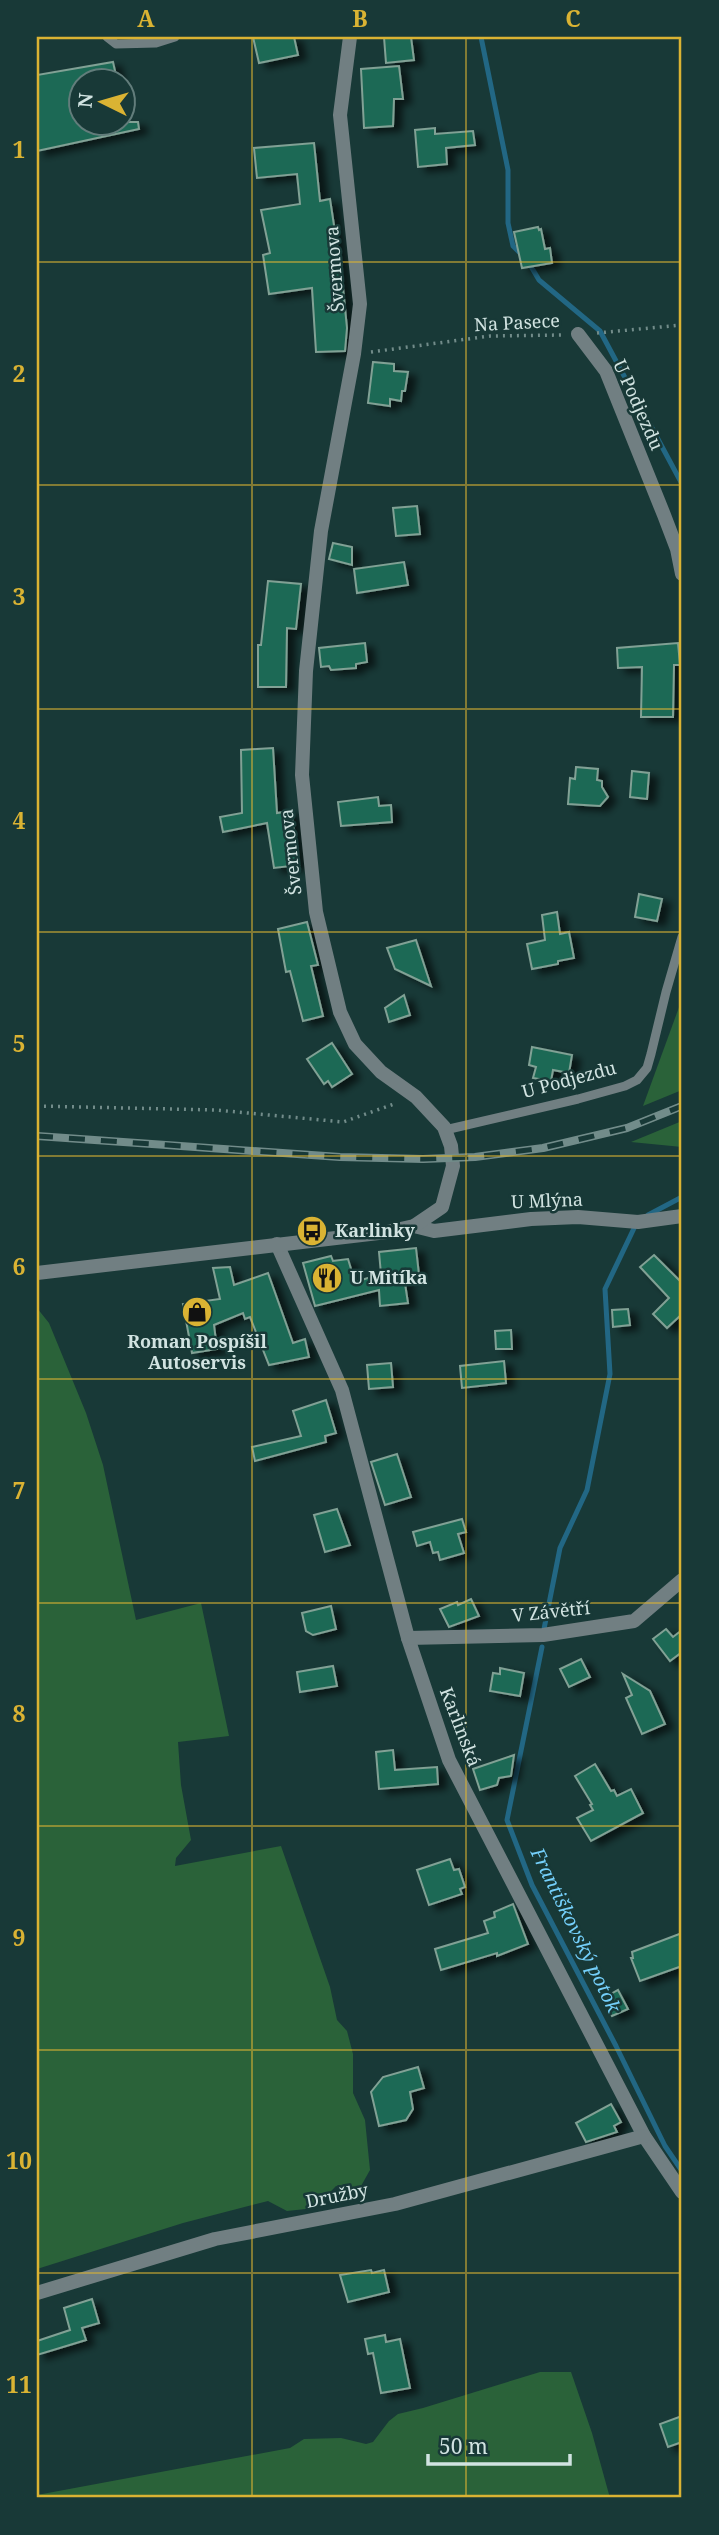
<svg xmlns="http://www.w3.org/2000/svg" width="719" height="2535" viewBox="0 0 719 2535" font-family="'Noto Serif',serif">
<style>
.green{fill:#2a6239}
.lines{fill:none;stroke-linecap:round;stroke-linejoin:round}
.stream{stroke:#226784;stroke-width:5}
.building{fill:#1d6954;stroke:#81a195;stroke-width:2;filter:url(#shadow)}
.path{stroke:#728c8a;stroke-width:3.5;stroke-dasharray:2 5;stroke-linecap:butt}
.service{stroke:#717f82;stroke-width:9}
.minor{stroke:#717f82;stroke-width:14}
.tertiary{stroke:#717f82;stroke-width:14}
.rail-casing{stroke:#728c8a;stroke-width:8}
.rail{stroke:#183937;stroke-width:5;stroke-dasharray:16;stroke-linecap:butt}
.grid{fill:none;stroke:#dab333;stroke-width:2;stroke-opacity:0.55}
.labels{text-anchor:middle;stroke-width:5;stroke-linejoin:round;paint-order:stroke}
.street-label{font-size:18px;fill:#d1e3e1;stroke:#183937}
.poi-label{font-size:18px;font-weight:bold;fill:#d1e3e1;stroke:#183937;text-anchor:start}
.water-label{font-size:19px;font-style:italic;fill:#74cffa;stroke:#183937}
.neatline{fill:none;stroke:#dab333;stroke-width:2.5}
.grid-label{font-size:23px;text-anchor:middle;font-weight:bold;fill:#dab333}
</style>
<defs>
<filter id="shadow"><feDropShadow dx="8" dy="4.5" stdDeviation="3.5" flood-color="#0009"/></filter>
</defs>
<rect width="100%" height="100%" fill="#183937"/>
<!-- green -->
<g class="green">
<path d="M682 999V1090L643 1106Z"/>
<path d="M682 1121V1147L631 1142Z"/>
<path d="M37 1308 49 1323 86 1413 103 1465 136 1620 201 1603 229 1736 178 1742 181 1785 191 1840 176 1858 175 1866 281 1846 330 1987 337 2020 347 2031 353 2054V2093L365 2120 370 2170 356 2195 336 2186 315 2208 287 2211 268 2201 183 2223 37 2269Z"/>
<path d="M540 2372H571L592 2433 610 2498H37V2495L290 2448 304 2439 341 2438 366 2444 373 2442 389 2421 398 2414 423 2408Z"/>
</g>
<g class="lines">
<!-- stream -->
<g class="stream">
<path d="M481 37 508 170V223L513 246 522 255"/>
<path d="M529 263 539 280 600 331 682 484"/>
<path d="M648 1215 682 1197"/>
<path d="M544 1629 560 1548 587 1490 610 1374 605 1289 637 1222"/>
<path d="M542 1647 507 1820 532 1885 616 2046 665 2146 682 2171"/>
</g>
</g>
<!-- building -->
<g class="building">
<path d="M253 37H294L298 55 259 63Z"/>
<path d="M384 37H411L414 60 386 63Z"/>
<path d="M113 62 117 80H80V122H138L139 129 37 151V75Z"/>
<path d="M399 66 403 99H394L393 126 364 128 361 69Z"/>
<path d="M435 128V134L473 131 475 145 446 148 447 164 418 167 415 130Z"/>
<path d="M314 143 320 201 330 199 342 278 347 328 345 351 316 352 312 288 269 294 263 255 270 253 261 210 300 204 297 174 257 178 254 148Z"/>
<path d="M538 227 539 230 541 229 545 249 550 248 552 263 522 268 514 232Z"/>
<path d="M373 362 394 364V371L408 372 405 391H402L401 401 390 399V406L368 403Z"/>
<path d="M417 506 420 534 396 536 393 508Z"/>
<path d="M333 543 352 547V565L329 559Z"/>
<path d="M404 562 408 585 357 593 354 569Z"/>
<path d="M268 581 301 584 296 629 287 628 286 687H258V645H261Z"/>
<path d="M365 643 367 662 356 664V668L331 670 329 666 321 667 319 648Z"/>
<path d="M678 643 680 665H674L673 717H641L642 667 618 668 617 648Z"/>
<path d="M273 748 277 813 291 811 299 865 274 868 267 823 223 832 220 817 242 813 241 750Z"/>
<path d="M576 767 598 769 597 780 602 781V787L608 797 600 806 568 804 570 778 575 779Z"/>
<path d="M632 771 649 773 647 799 630 797Z"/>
<path d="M378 797 379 806 391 805 392 822 341 826 338 802Z"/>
<path d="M639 894 662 899 657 921 635 917Z"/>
<path d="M557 912 560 934 569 932 574 958 558 961V964L532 969 527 944 545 940 542 915Z"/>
<path d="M307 922 318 965 311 966 323 1016 303 1021 290 971 286 972 278 929Z"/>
<path d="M416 940 431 986 395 969 387 948Z"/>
<path d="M404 995 410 1015 389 1022 385 1008Z"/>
<path d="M332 1043 352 1074 332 1087 328 1081 324 1084 307 1059Z"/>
<path d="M532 1047 572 1055 569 1073 553 1070 551 1081 533 1078 536 1067 529 1065Z"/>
<path d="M416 1248 419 1275 404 1277 408 1303 380 1306 379 1290 315 1306 303 1263 331 1256 333 1261 348 1259 355 1282 381 1274 379 1252Z"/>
<path d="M654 1255 682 1283V1314L667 1328 653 1314 669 1298 640 1267Z"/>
<path d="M230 1267 234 1285 268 1273 293 1343 305 1339 309 1357 269 1365 250 1317 245 1319 243 1313 214 1325 217 1349 192 1353 183 1304 220 1299 213 1268Z"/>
<path d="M628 1309 630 1325 613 1327 612 1310Z"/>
<path d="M511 1330 512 1349H496L495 1331Z"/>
<path d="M504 1361 506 1383 462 1388 460 1366Z"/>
<path d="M391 1363 393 1387 369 1389 367 1365Z"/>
<path d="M326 1400 336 1433 325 1436 326 1442 255 1461 252 1447 301 1436 293 1411Z"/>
<path d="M397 1454 411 1497 385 1505 371 1462Z"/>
<path d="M337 1509 350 1545 325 1552 314 1515Z"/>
<path d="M462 1519 466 1532 458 1534 464 1553 440 1560 438 1552 433 1553 430 1542 417 1546 413 1532Z"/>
<path d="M471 1599 479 1616 449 1627 440 1609 457 1602 458 1605Z"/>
<path d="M331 1606 336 1629 313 1635 306 1631 302 1613Z"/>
<path d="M666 1629 673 1637 682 1630V1652L670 1661 653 1639Z"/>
<path d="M581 1659 590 1677 569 1687 560 1669Z"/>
<path d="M333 1666 337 1686 300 1692 297 1672Z"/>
<path d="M500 1668 524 1673 520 1696 490 1691 493 1673 500 1674Z"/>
<path d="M623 1674 650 1691 665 1724 642 1734 626 1698 632 1695Z"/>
<path d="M393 1750 395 1770 437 1767 438 1784 379 1789 376 1752Z"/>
<path d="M514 1755 511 1776 499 1778 497 1785 480 1790 473 1769Z"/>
<path d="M595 1764 611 1791 614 1790 617 1796 631 1789 643 1813 591 1841 577 1818 593 1810 590 1805 592 1804 575 1776Z"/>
<path d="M450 1859 454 1870 459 1869 465 1887 460 1889 462 1894 429 1905 417 1870Z"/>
<path d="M513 1904 528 1944 497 1956V1953L441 1970 435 1949 488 1933 484 1921 495 1917 494 1912Z"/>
<path d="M682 1933V1966L640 1981 631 1958H633L632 1952Z"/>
<path d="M618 1990 628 2009 612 2016 602 1999Z"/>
<path d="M418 2067 424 2088 410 2092 413 2109 406 2120 379 2126 371 2092 383 2077Z"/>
<path d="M611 2104 621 2122 614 2126 617 2132 586 2142 576 2123Z"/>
<path d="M371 2270 372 2273 384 2270 389 2292 348 2302 340 2275Z"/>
<path d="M92 2299 99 2323 82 2328 86 2340 37 2355V2341L70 2330 64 2308Z"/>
<path d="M385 2335 386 2342 400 2339 410 2388 381 2393 373 2353 368 2354 365 2339Z"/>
<path d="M682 2416V2442L668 2447 660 2424Z"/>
</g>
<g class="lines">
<!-- path -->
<g class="path">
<path d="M597 333 682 325"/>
<path d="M371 352 490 336 562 335"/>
<path d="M37 1106 216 1110 343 1122 397 1103"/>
</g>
<!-- service -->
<g class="service">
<path d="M107 37 116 44 156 43 175 37"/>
<path d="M445 1130 578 1099 625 1086 637 1080 647 1068 651 1054 666 992 682 937"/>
</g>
<!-- minor -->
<g class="minor">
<path d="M578 334 606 371 664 515 677 549 682 574"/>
<path d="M414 1226 434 1231 531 1219 578 1217 638 1222 682 1216"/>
<path d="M277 1244 342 1390 408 1638 449 1760 644 2136 682 2192"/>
<path d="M408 1638 543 1635 634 1621 682 1580"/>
<path d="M37 2293 215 2239 395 2204 644 2136"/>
</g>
<!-- tertiary -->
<path class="tertiary" d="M37 1273 387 1232 414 1226 442 1207 453 1166 451 1146 444 1127 416 1097 381 1072 355 1044 340 1012 316 912 302 775 306 671 321 531 354 354 360 304 340 115 350 37"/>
<!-- rail casing -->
<g class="rail-casing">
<path id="rail" d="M37 1136 340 1157 423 1159 475 1157 543 1148 627 1128 682 1106"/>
</g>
<!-- rail -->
<use href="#rail" class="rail"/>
</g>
<!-- grid -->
<path class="grid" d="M252 37V2498M466 37V2498M37 262H682M37 485H682M37 709H682M37 932H682M37 1156H682M37 1379H682M37 1603H682M37 1826H682M37 2050H682M37 2273H682"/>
<!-- icons -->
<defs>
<g id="bus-disc" transform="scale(1.575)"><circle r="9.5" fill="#dab333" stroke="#183937"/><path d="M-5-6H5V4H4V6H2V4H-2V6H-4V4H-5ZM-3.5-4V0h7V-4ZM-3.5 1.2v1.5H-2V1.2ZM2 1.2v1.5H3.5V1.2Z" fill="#111"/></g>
<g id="restaurant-disc" transform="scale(1.575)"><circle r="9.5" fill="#dab333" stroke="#183937"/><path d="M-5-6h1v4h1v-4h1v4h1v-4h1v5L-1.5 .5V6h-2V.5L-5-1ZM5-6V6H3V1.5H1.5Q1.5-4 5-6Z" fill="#111"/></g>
<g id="shop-disc" transform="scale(1.575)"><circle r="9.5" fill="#dab333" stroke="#183937"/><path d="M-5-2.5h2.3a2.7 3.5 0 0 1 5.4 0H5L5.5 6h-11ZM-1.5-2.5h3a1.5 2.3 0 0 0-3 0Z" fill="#111"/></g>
</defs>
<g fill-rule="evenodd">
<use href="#bus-disc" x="312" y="1231"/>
<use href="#restaurant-disc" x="327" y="1278"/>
<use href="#shop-disc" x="197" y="1312"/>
</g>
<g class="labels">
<!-- street labels -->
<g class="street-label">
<text transform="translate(335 269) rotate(-94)" y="6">Švermova</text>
<text transform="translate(517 323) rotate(-3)" y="6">Na Pasece</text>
<text transform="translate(638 405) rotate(66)" y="6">U Podjezdu</text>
<text transform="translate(291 852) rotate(-96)" y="6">Švermova</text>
<text transform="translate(569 1080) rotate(-15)" y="6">U Podjezdu</text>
<text transform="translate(547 1201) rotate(-2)" y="6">U Mlýna</text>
<text transform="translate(551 1612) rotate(-6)" y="6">V Závětří</text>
<text transform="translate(460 1727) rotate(69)" y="6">Karlinská</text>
<text transform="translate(337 2196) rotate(-11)" y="6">Družby</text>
</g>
<!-- poi labels -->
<g class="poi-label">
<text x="335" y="1237">Karlinky</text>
<text x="350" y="1284">U Mitíka</text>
<text x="197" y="1348" text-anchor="middle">Roman Pospíšil<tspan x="197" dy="21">Autoservis</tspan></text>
</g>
<!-- water labels -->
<g class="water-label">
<text transform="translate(576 1930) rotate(64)" y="7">Františkovský potok</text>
</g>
</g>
<!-- border -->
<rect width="719" height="2535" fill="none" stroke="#183937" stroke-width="77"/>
<!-- north arrow -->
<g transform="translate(102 102) rotate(275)"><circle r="33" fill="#183937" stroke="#627d7b" stroke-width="2"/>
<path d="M0-5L12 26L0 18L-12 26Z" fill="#dab333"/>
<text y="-10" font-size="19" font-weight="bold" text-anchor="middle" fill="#d1e3e1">N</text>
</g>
<!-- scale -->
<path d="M428 2454v10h142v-10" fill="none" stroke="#d1e3e1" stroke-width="3.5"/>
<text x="439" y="2454" font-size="21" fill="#d1e3e1" stroke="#183937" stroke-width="5" paint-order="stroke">50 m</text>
<rect x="38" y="38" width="642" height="2458" class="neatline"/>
<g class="grid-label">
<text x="146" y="27">A</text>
<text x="360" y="27">B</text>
<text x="573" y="27">C</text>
<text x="19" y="158">1</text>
<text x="19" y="382">2</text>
<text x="19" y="605">3</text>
<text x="19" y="829">4</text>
<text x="19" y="1052">5</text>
<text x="19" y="1275">6</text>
<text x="19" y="1499">7</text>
<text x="19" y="1722">8</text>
<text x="19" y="1946">9</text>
<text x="19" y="2169">10</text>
<text x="19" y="2393">11</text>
</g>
</svg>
